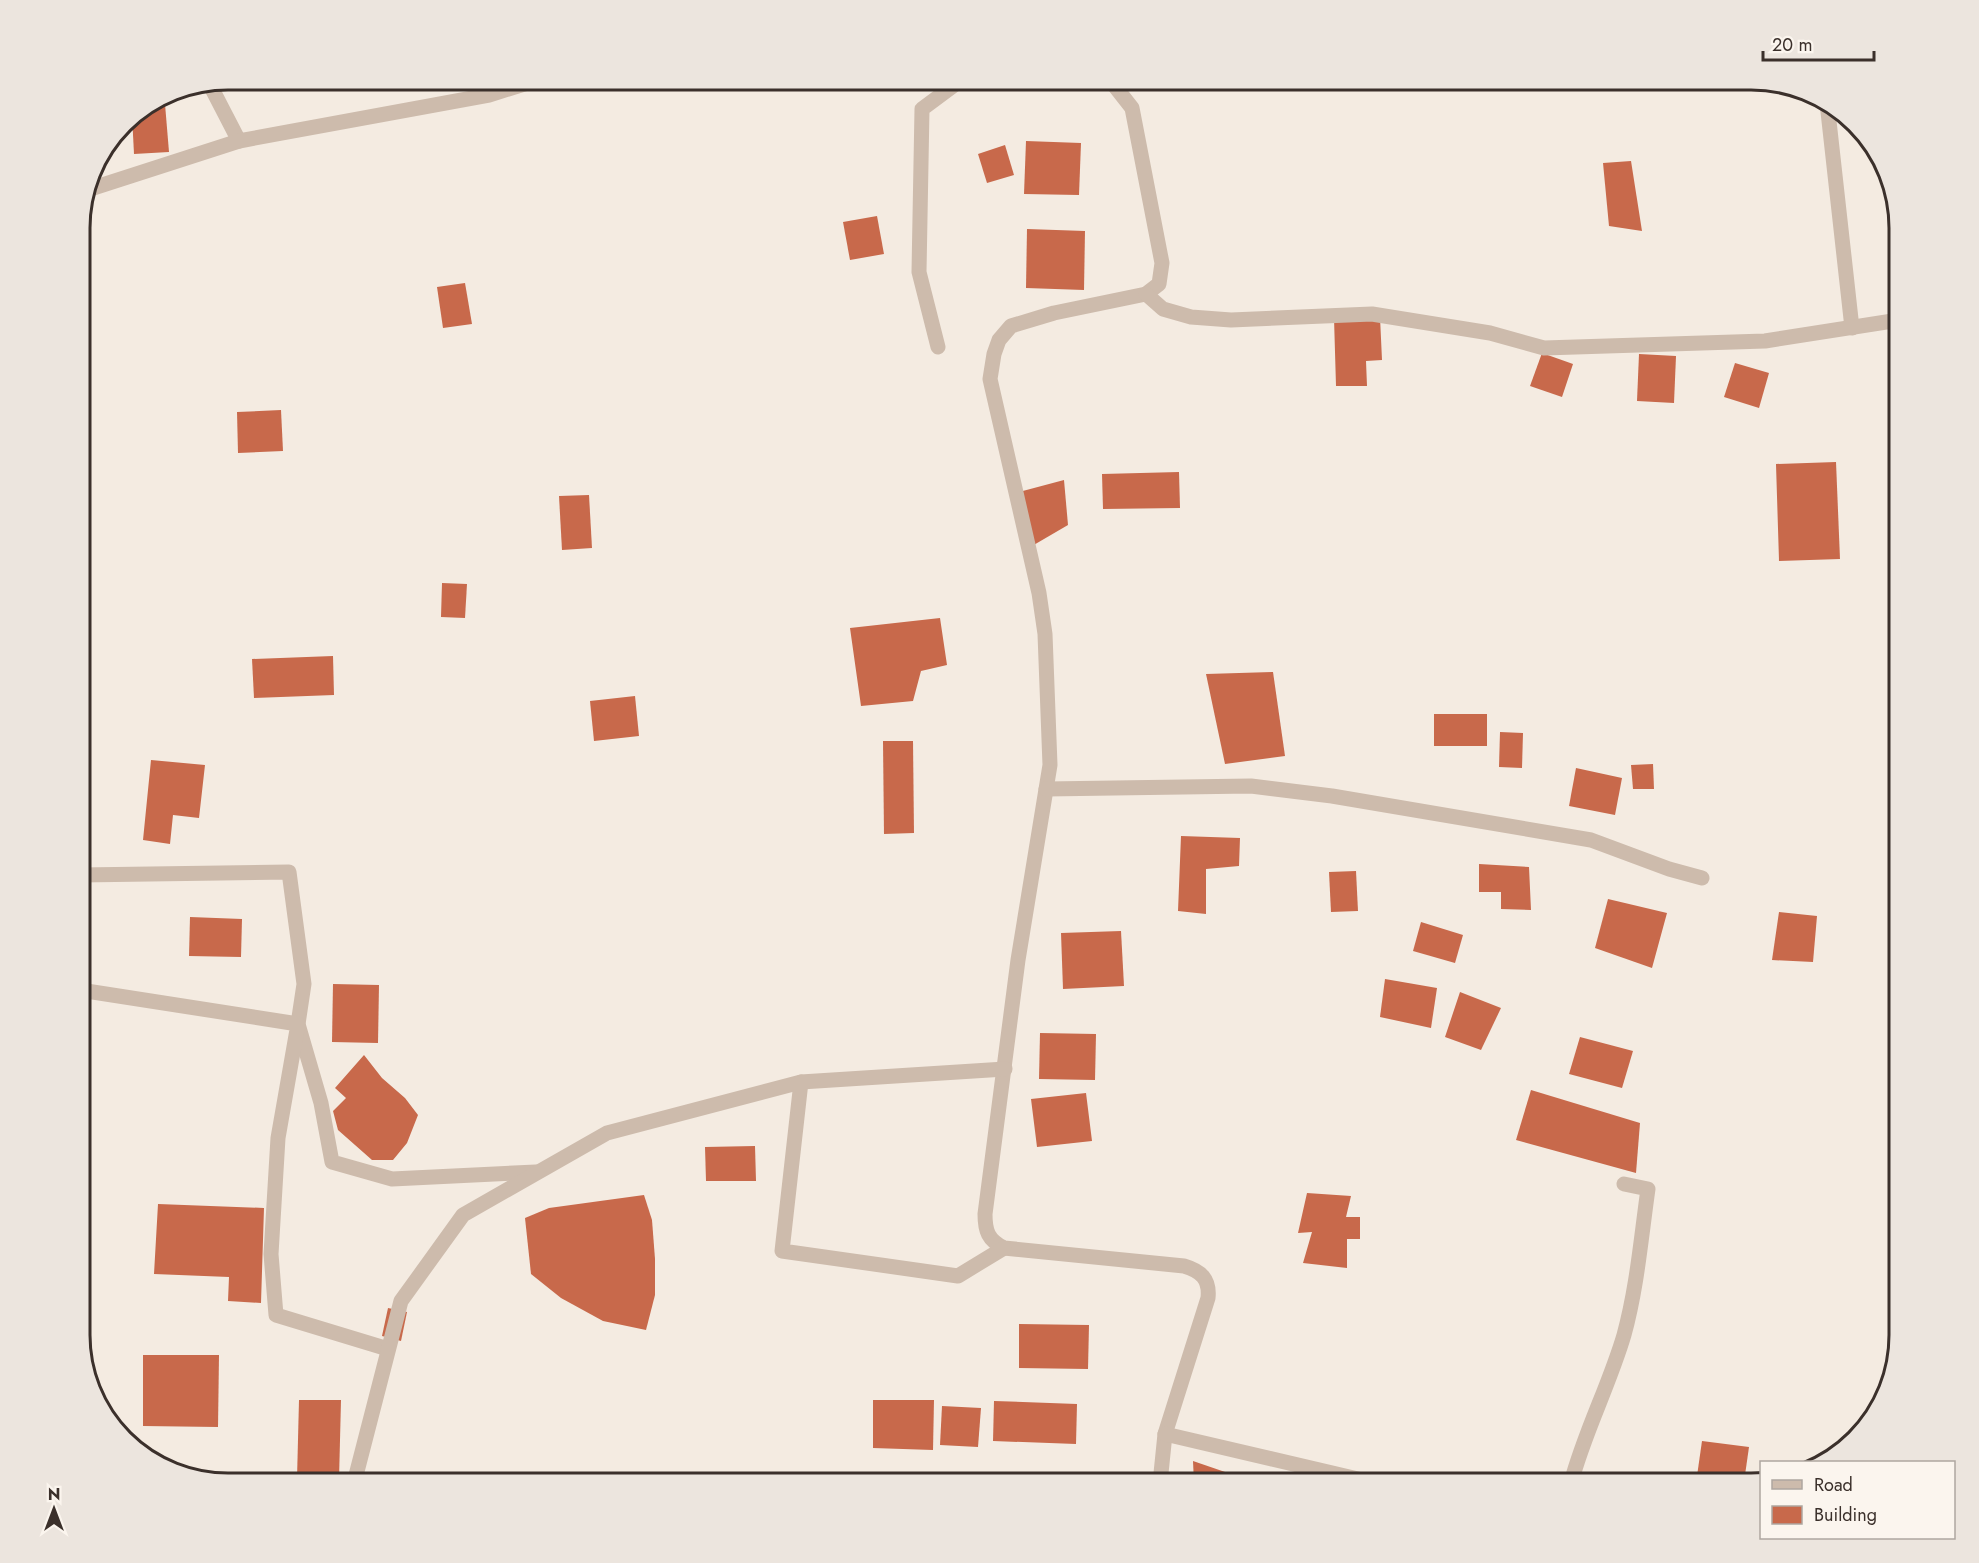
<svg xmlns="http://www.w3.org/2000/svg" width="1979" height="1563" viewBox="0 0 1979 1563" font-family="Jost,sans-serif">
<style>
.building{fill:#c8694b}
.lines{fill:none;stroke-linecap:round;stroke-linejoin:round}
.street{stroke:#cdbbac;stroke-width:15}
.rim{fill:none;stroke:#3b302b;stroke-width:3}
</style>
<rect width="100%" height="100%" fill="#f4ebe1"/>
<!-- building -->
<g class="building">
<path d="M1426 80H1460V89H1427Z"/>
<path d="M165 104 169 152 134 154 132 115 148 105Z"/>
<path d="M1026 141 1081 143 1079 195 1024 194Z"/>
<path d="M1005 145 1014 175 987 183 978 154Z"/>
<path d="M1631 161 1642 231 1609 226 1603 163Z"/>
<path d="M877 216 884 254 850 260 843 222Z"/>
<path d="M1027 229 1085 231 1084 290 1026 288Z"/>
<path d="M465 283 472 324 443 328 437 287Z"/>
<path d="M1380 317 1382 360 1366 361 1367 386H1336L1334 318Z"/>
<path d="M1542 353 1573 364 1562 397 1530 386Z"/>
<path d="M1639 354 1676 356 1674 403 1637 401Z"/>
<path d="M1735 363 1769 373 1759 408 1724 397Z"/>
<path d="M281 410 283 451 238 453 237 412Z"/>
<path d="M1836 462 1840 559 1779 561 1776 464Z"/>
<path d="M1179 472 1180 508 1103 509 1102 474Z"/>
<path d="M1064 480 1068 525 1032 546 1019 492Z"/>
<path d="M589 495 592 548 562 550 559 496Z"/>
<path d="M442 583 467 584 465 618 441 617Z"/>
<path d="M940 618 947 665 921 671 913 701 861 706 850 628Z"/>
<path d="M333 656 334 695 254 698 252 659Z"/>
<path d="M1273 672 1285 756 1225 764 1206 674Z"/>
<path d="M635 696 639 736 594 741 590 701Z"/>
<rect x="1434" y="714" width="53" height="32"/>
<path d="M1500 732 1523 733 1522 768 1499 767Z"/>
<path d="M883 741H913L914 833 884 834Z"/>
<path d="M151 760 205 765 199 818 173 815 170 844 143 840Z"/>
<path d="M1653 764 1654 789H1633L1631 765Z"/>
<path d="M1576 768 1622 778 1615 815 1569 806Z"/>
<path d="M1181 836 1240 838 1239 866 1206 869V914L1178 911Z"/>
<path d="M1479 864 1529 867 1531 910 1501 909V892H1479Z"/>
<path d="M1356 871 1358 911 1331 912 1329 872Z"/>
<path d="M1608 899 1667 913 1652 968 1595 948Z"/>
<path d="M1779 912 1817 916 1813 962 1772 960Z"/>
<path d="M190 917 242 919 241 957 189 956Z"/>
<path d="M1421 922 1463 935 1455 963 1413 951Z"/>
<path d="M1121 931 1124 986 1063 989 1061 933Z"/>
<path d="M1385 979 1437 988 1431 1028 1380 1017Z"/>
<path d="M333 984 379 985 378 1043 332 1042Z"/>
<path d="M1460 992 1501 1008 1481 1050 1445 1037Z"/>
<path d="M1040 1033 1096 1034 1095 1080 1039 1079Z"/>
<path d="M1580 1037 1633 1051 1622 1088 1569 1074Z"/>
<path d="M364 1055 382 1078 405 1098 418 1115 407 1143 393 1160H372L338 1130 333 1111 346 1098 335 1088Z"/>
<path d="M1531 1090 1640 1123 1636 1173 1516 1140Z"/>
<path d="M1086 1093 1092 1141 1037 1147 1031 1099Z"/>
<path d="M755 1146 756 1181H706L705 1147Z"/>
<path d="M1307 1193 1351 1196 1346 1217H1360V1239H1347V1268L1303 1263 1312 1232 1298 1233Z"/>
<path d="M644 1195 652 1220 655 1259V1295L646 1330 603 1321 561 1298 531 1274 525 1218 549 1208Z"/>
<path d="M158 1204 264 1208 261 1303 228 1301 229 1277 154 1274Z"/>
<path d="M388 1308 407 1312 401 1341 382 1336Z"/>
<path d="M1019 1324 1089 1325 1088 1369 1019 1368Z"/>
<path d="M143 1355H219L218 1427 143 1426Z"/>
<path d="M299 1400H341L339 1480 297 1479Z"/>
<path d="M873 1400H934L933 1450 873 1448Z"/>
<path d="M994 1401 1077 1404 1076 1444 993 1441Z"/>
<path d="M942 1406 981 1408 978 1447 940 1445Z"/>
<path d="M1702 1441 1749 1447 1744 1482 1697 1476Z"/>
<path d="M1193 1461 1228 1473V1483H1194Z"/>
</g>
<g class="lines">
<!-- street -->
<g class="street">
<path d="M1110 80 1132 108 1162 263 1159 284 1146 294 1054 313 1011 326 999 340 994 354 990 379 1039 593 1045 634 1050 765 1018 960 985 1214C985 1231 988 1240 1004 1248L1184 1266C1201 1271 1210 1279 1208 1298L1165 1434 1160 1483"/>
<path d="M209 83 239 141"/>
<path d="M1827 103 1852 328"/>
<path d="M87 190 239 141 489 95 537 80"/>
<path d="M1146 294 1163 309 1191 317 1231 320 1372 314 1490 333 1544 348 1765 341 1899 320"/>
<path d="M938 347 919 272 922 109 961 80"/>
<path d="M1046 789 1251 786 1332 796 1591 840 1669 869 1702 878"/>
<path d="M80 875 289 872 304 984 298 1024 321 1103 332 1162 392 1179 536 1172"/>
<path d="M80 990 298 1024 278 1138 271 1254 276 1315 388 1349"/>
<path d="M801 1082 782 1251 958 1276 1004 1248"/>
<path d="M1165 1434 1375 1483"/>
<path d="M354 1483 401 1301 463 1215 607 1133 801 1082 1005 1069"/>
<path d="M1571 1483C1584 1433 1609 1386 1624 1335 1637 1288 1641 1238 1648 1189L1624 1184"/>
</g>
</g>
<!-- crop -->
<path d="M0 0H1979V1563H0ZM228 90H1751A138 138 0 0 1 1889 228V1335A138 138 0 0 1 1751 1473H228A138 138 0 0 1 90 1335V228A138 138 0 0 1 228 90Z" fill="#ece5de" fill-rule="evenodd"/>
<path class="rim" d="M228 90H1751A138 138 0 0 1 1889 228V1335A138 138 0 0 1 1751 1473H228A138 138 0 0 1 90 1335V228A138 138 0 0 1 228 90Z"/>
<!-- legend -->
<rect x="1760" y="1461" width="195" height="78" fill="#fbf5ee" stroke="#aea6a0" stroke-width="1.5"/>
<rect x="1772" y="1480" width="30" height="9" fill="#cdbbac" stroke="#aea6a0" stroke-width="1.5"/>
<text x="1814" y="1491" font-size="18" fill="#3b302b">Road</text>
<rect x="1772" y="1506" width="30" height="18" fill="#c8694b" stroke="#aea6a0" stroke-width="1.5"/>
<text x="1814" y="1521" font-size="18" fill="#3b302b">Building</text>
<!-- north arrow -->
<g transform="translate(54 1509)" stroke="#fbf5ee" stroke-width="4.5" paint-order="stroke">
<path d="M0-4.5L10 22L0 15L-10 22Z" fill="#3b302b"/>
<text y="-9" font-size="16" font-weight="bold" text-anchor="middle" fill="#3b302b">N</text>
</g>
<!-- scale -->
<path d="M1763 51v9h111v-9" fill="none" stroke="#3b302b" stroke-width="3"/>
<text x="1772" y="51" font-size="18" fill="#3b302b" stroke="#fbf5ee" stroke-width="4.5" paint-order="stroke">20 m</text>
</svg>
